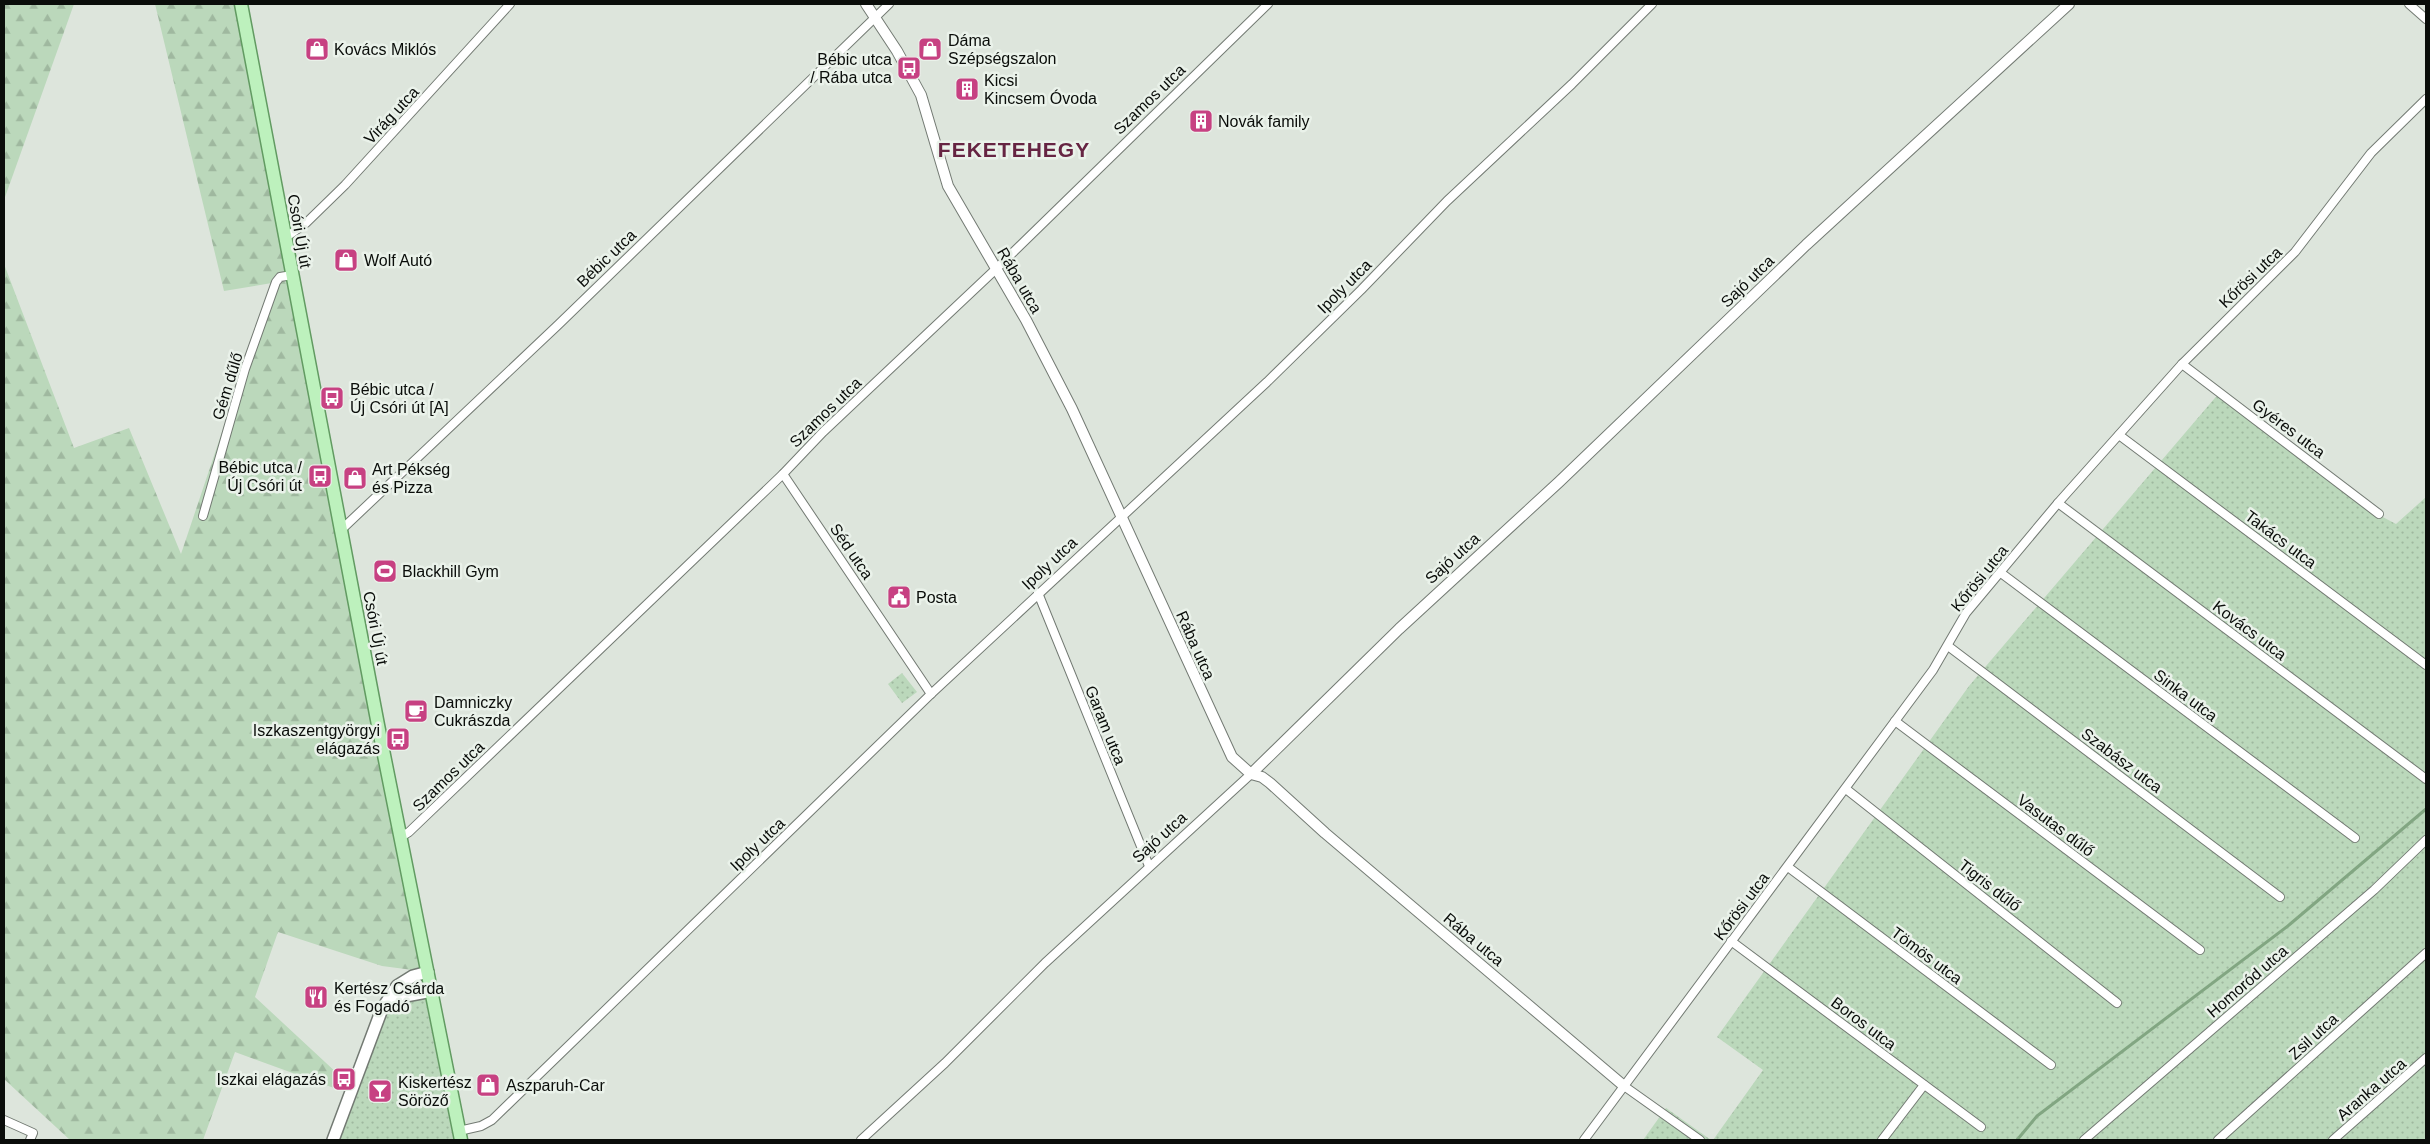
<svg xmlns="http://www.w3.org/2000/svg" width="2430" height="1144" viewBox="0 0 2430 1144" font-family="Helvetica,sans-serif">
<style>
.green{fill:url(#green-dots)}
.forest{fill:url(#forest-firs)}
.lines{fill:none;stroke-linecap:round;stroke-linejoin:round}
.stream{stroke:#82a682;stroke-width:3}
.minor-casing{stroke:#737a73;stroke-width:10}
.tertiary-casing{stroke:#737a73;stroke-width:12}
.secondary-casing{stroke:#737a73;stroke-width:14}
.primary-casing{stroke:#629b62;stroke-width:15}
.minor{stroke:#fff;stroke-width:8}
.tertiary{stroke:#fff;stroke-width:10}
.secondary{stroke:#fff;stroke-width:11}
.primary{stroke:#bdf1bd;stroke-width:12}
.labels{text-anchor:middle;stroke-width:5;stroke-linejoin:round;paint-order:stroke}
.poi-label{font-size:16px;fill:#0a0d0a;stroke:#eaf2ea;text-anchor:start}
.street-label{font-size:16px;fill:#0a0d0a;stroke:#eaf2ea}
.district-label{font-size:21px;font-weight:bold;letter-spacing:1px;fill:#662543;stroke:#eaf2ea}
</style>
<defs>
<pattern id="green-dots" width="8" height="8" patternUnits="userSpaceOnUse" patternTransform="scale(1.25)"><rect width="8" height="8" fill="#bbd8bb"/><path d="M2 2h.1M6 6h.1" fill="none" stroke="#9fb89f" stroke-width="1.8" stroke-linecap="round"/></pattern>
<pattern id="forest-firs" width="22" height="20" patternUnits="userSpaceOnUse" patternTransform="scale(1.25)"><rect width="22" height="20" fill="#bbd8bb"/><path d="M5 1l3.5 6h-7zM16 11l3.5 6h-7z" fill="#9fb89f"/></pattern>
</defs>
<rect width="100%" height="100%" fill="#dde5dc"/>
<!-- green -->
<g class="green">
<path d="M2183 359 2379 515 2396 524 2426 497V1140H1713L1763 1070 1717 1037 1969 686 2220 392Z"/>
<path d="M902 673 917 692 902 703 888 684Z"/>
<path d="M432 991 461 1140H333L386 1003Z"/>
<path d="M1666 1108 1711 1140H1643Z"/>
</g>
<!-- forest -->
<g class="forest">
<path d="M4 4H74L4 200Z"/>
<path d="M155 4H241L428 972 382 966 278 932 255 997 339 1075 334 1088 235 1052 203 1140H70L4 1079V264L74 448 129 428 181 554 272 283 224 291Z"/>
</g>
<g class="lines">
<!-- stream -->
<path class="stream" d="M2017 1140 2037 1116 2289 925 2426 809"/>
<!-- minor casing -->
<g class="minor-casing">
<g id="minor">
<path d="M2409 4 2426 19"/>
<path d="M285 238 306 223 345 185 510 4"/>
<path d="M2182 364 2379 514"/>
<path d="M2119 435 2426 665"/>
<path d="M783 474 931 694"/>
<path d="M2058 503 2426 779"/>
<path d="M203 516 245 369 276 282 280 277 292 275"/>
<path d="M341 530 559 324 889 4"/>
<path d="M2001 573 2355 838"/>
<path d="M1038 593 1149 866"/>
<path d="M1948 646 2280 897"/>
<path d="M1895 721 2200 950"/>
<path d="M1846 789 2117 1003"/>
<path d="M401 837 409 832 783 474 823 432 997 268 1268 4"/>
<path d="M1788 867 2051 1065"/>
<path d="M1731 941 1981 1127"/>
<path d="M1624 1086 1700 1140"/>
<path d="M4 1120 33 1133 30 1140"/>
<path d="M459 1131 481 1126 492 1120 931 694 1267 382 1361 290 1447 201 1572 84 1652 4"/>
<path d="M861 1140 945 1063 1045 963 1251 774"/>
<path d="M1584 1140 1933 670 1966 613 2058 503 2182 364 2295 252 2371 153 2426 99"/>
<path d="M1882 1140 1924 1085"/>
<path d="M2084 1140 2374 890 2426 840"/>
<path d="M2218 1140 2426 953"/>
<path d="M2333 1140 2426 1058"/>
</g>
</g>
<!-- tertiary casing -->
<g class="tertiary-casing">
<g id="tertiary">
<path d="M866 4 897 51 921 95 948 186 1026 320 1072 409 1232 757 1251 774 1262 777 1270 783 1325 833 1624 1086"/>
<path d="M1251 774 1399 629 1559 482 1806 245 2069 4"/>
</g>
</g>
<!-- secondary casing -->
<g class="secondary-casing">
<g id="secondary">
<path d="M386 1003 395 998 432 991"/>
<path d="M333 1140 382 1009 397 986 413 976 428 972"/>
</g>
</g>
<!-- primary casing -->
<g class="primary-casing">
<path id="primary" d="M241 4 378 725 461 1140"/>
</g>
<!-- minor -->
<use href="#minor" class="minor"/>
<!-- tertiary -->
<use href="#tertiary" class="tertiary"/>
<!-- secondary -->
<use href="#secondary" class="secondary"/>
<!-- primary -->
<use href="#primary" class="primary"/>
</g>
<!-- icons -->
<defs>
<g id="shop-square" transform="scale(1.25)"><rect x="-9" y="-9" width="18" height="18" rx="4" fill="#c74182" stroke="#eaf2ea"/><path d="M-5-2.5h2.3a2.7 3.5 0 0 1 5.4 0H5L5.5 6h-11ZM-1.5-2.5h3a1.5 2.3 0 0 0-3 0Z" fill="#fff"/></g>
<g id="bus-square" transform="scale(1.25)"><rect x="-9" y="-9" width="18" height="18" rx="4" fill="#c74182" stroke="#eaf2ea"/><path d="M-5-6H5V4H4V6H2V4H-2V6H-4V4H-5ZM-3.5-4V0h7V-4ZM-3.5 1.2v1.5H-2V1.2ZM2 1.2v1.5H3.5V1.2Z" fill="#fff"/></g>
<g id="building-square" transform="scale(1.25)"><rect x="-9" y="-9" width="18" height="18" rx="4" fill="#c74182" stroke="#eaf2ea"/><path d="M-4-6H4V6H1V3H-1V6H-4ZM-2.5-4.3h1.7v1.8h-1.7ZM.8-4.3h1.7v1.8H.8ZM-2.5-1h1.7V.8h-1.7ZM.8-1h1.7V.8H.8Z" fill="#fff"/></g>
<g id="stadium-square" transform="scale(1.25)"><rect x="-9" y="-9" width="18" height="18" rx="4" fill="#c74182" stroke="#eaf2ea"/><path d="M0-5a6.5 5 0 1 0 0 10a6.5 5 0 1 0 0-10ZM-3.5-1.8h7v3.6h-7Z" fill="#fff"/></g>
<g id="civic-square" transform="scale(1.25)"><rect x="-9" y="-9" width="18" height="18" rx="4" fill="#c74182" stroke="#eaf2ea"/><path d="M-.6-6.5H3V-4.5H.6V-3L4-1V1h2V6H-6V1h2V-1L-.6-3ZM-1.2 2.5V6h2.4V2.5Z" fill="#fff"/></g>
<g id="cafe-square" transform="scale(1.25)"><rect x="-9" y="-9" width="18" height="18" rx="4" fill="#c74182" stroke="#eaf2ea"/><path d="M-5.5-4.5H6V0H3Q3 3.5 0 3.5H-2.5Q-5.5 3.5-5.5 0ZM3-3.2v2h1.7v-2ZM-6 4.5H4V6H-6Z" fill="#fff"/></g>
<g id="restaurant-square" transform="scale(1.25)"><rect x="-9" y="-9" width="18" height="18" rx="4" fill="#c74182" stroke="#eaf2ea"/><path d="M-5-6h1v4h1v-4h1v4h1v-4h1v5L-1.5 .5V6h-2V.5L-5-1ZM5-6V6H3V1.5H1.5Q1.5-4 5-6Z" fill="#fff"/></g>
<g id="bar-square" transform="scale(1.25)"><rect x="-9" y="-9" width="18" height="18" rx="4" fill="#c74182" stroke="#eaf2ea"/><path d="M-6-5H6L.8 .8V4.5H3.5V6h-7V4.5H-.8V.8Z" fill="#fff"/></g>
</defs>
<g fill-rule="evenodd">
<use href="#shop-square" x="317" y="49"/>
<use href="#shop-square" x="930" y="49"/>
<use href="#bus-square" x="909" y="68"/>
<use href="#building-square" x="967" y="89"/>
<use href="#building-square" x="1201" y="121"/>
<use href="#shop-square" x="346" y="260"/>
<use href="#bus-square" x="332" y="398"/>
<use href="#bus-square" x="320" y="476"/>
<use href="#shop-square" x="355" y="478"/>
<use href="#stadium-square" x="385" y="571"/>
<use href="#civic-square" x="899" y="597"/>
<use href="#cafe-square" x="416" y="711"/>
<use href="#bus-square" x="398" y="739"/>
<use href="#restaurant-square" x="316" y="997"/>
<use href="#bus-square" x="344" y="1079"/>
<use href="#shop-square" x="488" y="1085"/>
<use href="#bar-square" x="380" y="1091"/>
</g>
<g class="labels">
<!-- poi labels -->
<g class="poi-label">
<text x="948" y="46">Dáma<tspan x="948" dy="18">Szépségszalon</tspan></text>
<text x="334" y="55">Kovács Miklós</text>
<text x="892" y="65" text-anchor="end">Bébic utca<tspan x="892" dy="18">/ Rába utca</tspan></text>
<text x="984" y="86">Kicsi<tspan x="984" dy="18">Kincsem Óvoda</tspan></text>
<text x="1218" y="127">Novák family</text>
<text x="364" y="266">Wolf Autó</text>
<text x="350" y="395">Bébic utca /<tspan x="350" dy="18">Új Csóri út [A]</tspan></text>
<text x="302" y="473" text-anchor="end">Bébic utca /<tspan x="302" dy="18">Új Csóri út</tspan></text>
<text x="372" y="475">Art Pékség<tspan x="372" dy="18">és Pizza</tspan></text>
<text x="402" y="577">Blackhill Gym</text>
<text x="916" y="603">Posta</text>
<text x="434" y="708">Damniczky<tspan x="434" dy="18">Cukrászda</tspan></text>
<text x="380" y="736" text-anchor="end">Iszkaszentgyörgyi<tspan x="380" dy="18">elágazás</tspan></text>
<text x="334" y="994">Kertész Csárda<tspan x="334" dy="18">és Fogadó</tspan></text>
<text x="326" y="1085" text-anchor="end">Iszkai elágazás</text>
<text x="398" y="1088">Kiskertész<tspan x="398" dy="18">Söröző</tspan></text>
<text x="506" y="1091">Aszparuh-Car</text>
</g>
<!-- street labels -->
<g class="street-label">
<text transform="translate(1149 99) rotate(-44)" y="6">Szamos utca</text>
<text transform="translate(391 115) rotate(-47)" y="6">Virág utca</text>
<text transform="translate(300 231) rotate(80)" y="6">Csóri Új út</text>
<text transform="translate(606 258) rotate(-44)" y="6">Bébic utca</text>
<text transform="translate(2250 277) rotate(-44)" y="6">Kőrösi utca</text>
<text transform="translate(1020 280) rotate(60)" y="6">Rába utca</text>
<text transform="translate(1747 281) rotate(-44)" y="6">Sajó utca</text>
<text transform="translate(1344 286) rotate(-45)" y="6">Ipoly utca</text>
<text transform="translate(227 386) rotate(-73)" y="6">Gém dűlő</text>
<text transform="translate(825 412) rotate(-44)" y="6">Szamos utca</text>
<text transform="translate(2289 428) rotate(37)" y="6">Gyéres utca</text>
<text transform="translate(2281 539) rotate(37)" y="6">Takács utca</text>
<text transform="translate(852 551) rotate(56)" y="6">Séd utca</text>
<text transform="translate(1452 558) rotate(-42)" y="6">Sajó utca</text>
<text transform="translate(1049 563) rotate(-43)" y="6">Ipoly utca</text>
<text transform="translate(1979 578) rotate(-51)" y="6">Kőrösi utca</text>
<text transform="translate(376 628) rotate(79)" y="6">Csóri Új út</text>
<text transform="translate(2250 630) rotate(37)" y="6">Kovács utca</text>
<text transform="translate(1196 645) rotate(66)" y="6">Rába utca</text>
<text transform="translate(2186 695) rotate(37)" y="6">Sinka utca</text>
<text transform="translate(1106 725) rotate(68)" y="6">Garam utca</text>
<text transform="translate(2122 760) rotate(37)" y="6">Szabász utca</text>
<text transform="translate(448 776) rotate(-44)" y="6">Szamos utca</text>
<text transform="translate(2056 825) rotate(37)" y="6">Vasutas dűlő</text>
<text transform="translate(1159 837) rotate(-42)" y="6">Sajó utca</text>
<text transform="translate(757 844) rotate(-44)" y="6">Ipoly utca</text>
<text transform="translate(1990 885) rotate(38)" y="6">Tigris dűlő</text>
<text transform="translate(1741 906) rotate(-53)" y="6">Kőrösi utca</text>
<text transform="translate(1474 939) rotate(40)" y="6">Rába utca</text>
<text transform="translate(1927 955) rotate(37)" y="6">Tömös utca</text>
<text transform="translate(2247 981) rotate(-41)" y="6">Homoród utca</text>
<text transform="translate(1864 1023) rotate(37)" y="6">Boros utca</text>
<text transform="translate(2313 1036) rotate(-42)" y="6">Zsil utca</text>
<text transform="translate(2371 1089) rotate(-41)" y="6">Aranka utca</text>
</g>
<!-- district labels -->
<g class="district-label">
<text x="1014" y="157">FEKETEHEGY</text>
</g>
</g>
<!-- border -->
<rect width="2430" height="1144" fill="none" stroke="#0a0d0a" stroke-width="10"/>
</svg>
